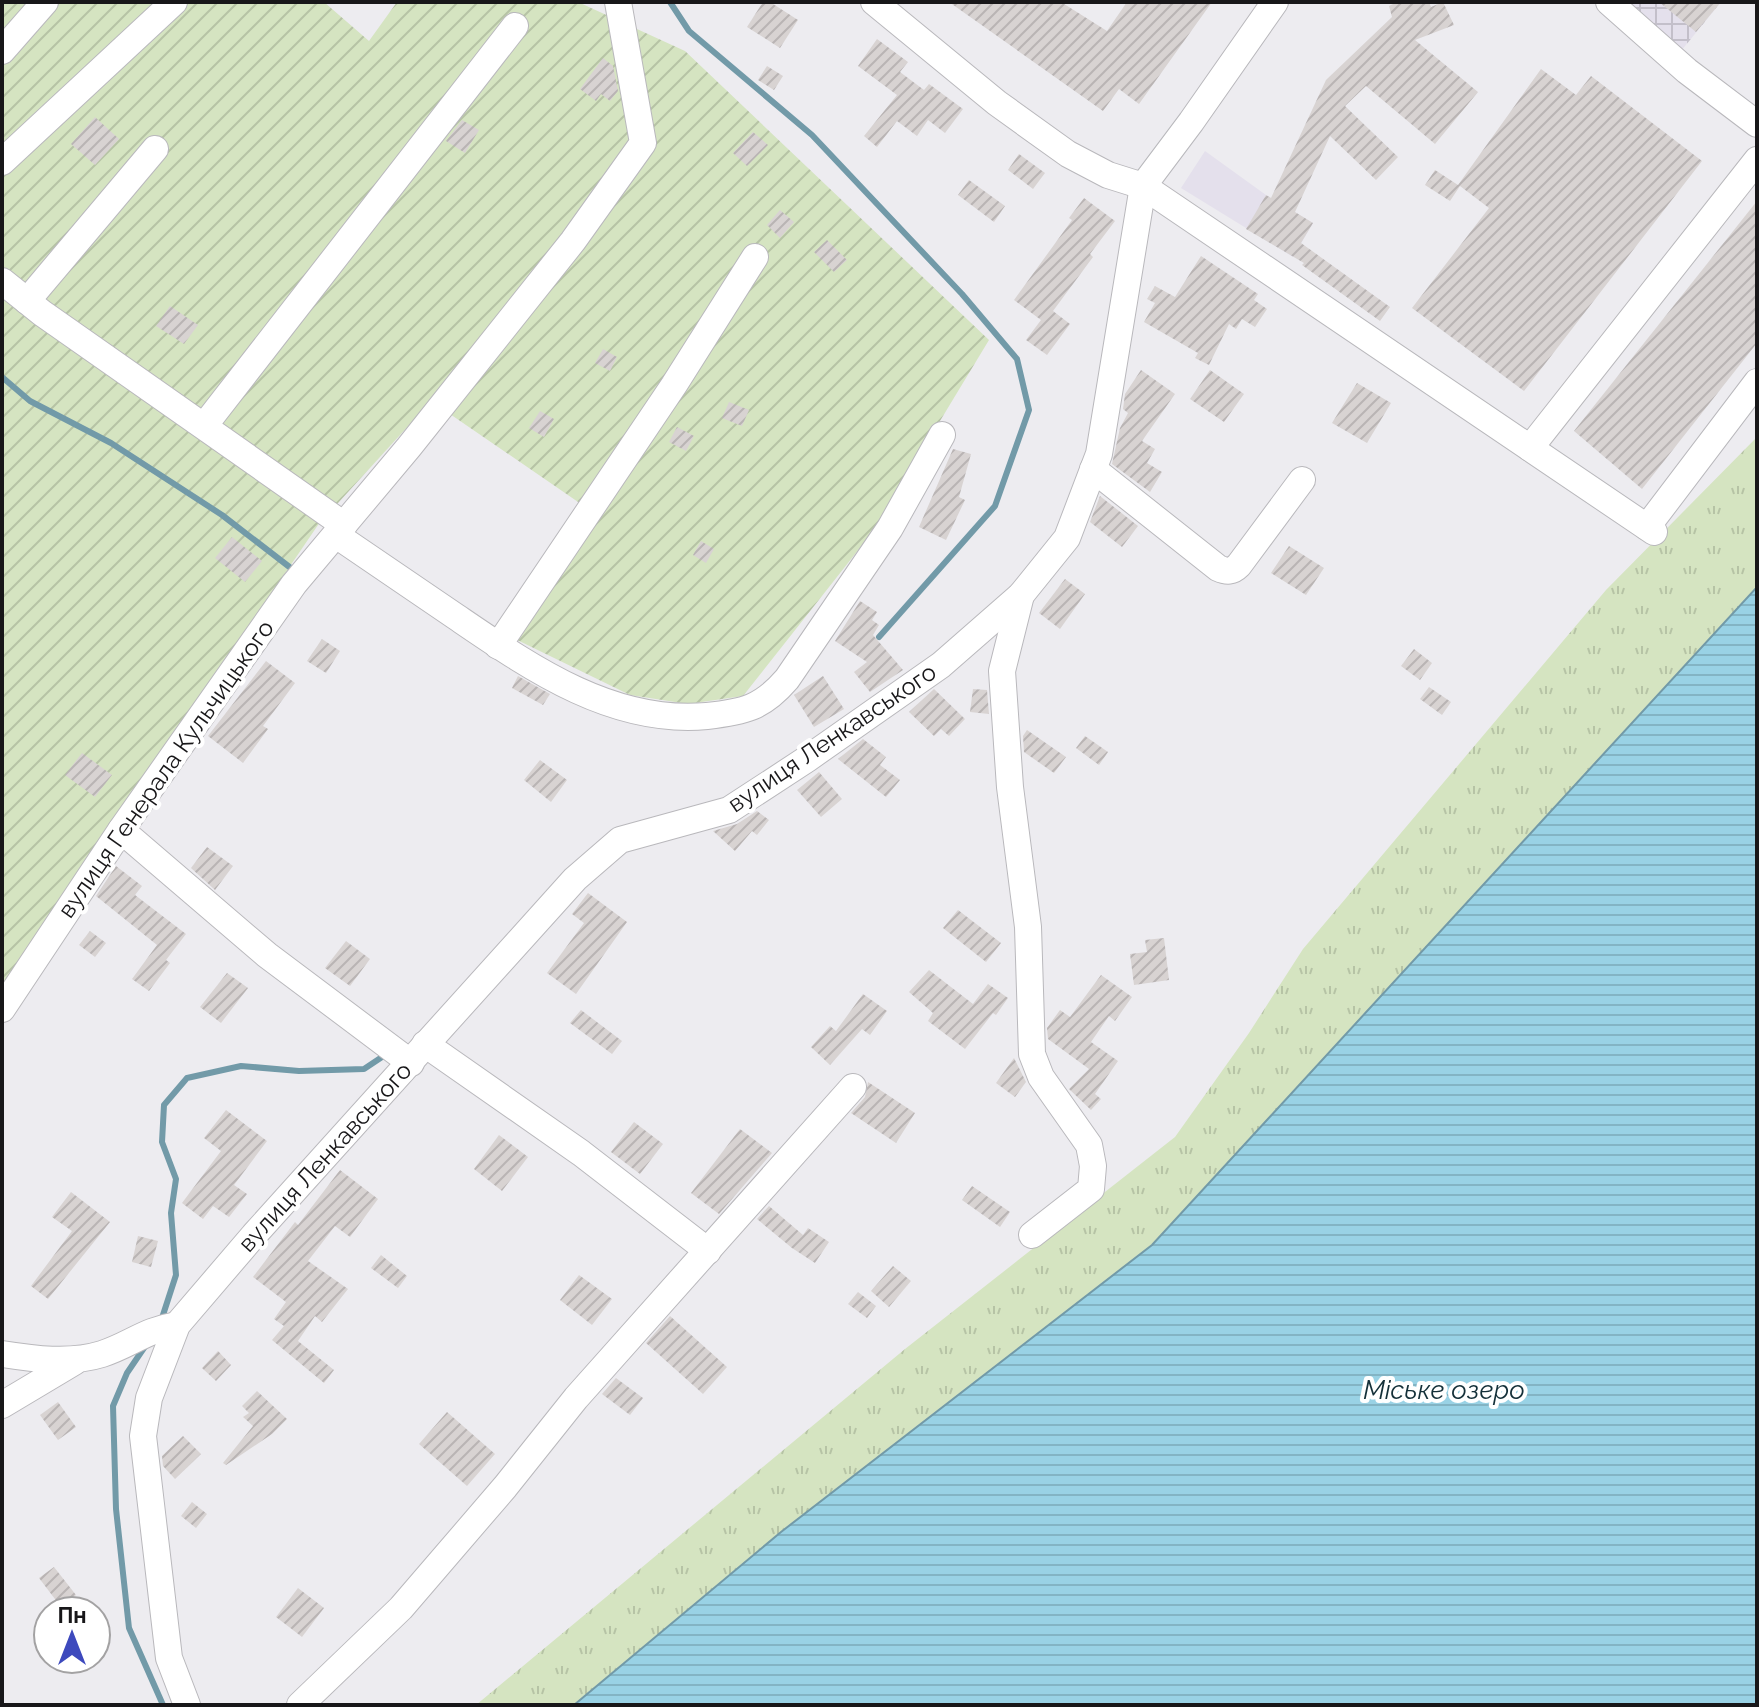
<svg xmlns="http://www.w3.org/2000/svg" width="1759" height="1707" viewBox="0 0 1759 1707" font-family="Raleway,sans-serif">
<style>
.built{fill:#e4e0ec}
.industrial{fill:url(#industrial-grid)}
.grass{fill:url(#grass-tufts)}
.garden{fill:url(#garden-furrows)}
.water{fill:url(#water-rules);stroke:#729aa8;stroke-width:2}
.lines{fill:none;stroke-linecap:round;stroke-linejoin:round}
.stream{stroke:#729aa8;stroke-width:6}
.building{fill:url(#building-hatch)}
.minor-casing{stroke:#b9b8bc;stroke-width:28}
.minor{stroke:#fff;stroke-width:26}
.labels{text-anchor:middle;stroke-width:8;stroke-linejoin:round;paint-order:stroke}
.street-label{font-size:24px;fill:#181719;stroke:#fff}
.water-label{font-size:26px;font-style:italic;fill:#143039;stroke:#fff}
</style>
<defs>
<pattern id="industrial-grid" width="8" height="8" patternUnits="userSpaceOnUse" patternTransform="scale(2)"><rect width="8" height="8" fill="#e4e0ec"/><path d="M0 4h8M4 0v8" fill="none" stroke="#c3bfca"/></pattern>
<pattern id="grass-tufts" width="24" height="20" patternUnits="userSpaceOnUse" patternTransform="scale(2)"><rect width="24" height="20" fill="#d5e4c1"/><path d="M3 7l-1-3M5 7V3M7 7l1-3M15 17l-1-3M17 17v-4M19 17l1-3" fill="none" stroke="#b6c3a5"/></pattern>
<pattern id="garden-furrows" width="10" height="10" patternUnits="userSpaceOnUse" patternTransform="scale(2)"><rect width="10" height="10" fill="#d5e4c1"/><path d="M-1 1l2-2M0 10L10 0M9 11l2-2" fill="none" stroke="#b6c3a5"/></pattern>
<pattern id="water-rules" width="6" height="5" patternUnits="userSpaceOnUse" patternTransform="scale(2)"><rect width="6" height="5" fill="#99d2e5"/><path d="M0 2.5h6" fill="none" stroke="#83b4c4"/></pattern>
<pattern id="building-hatch" width="6" height="6" patternUnits="userSpaceOnUse" patternTransform="scale(2)"><rect width="6" height="6" fill="#d8d3d2"/><path d="M-1 1l2-2M0 6l6-6M5 7l2-2" fill="none" stroke="#b9b4b4"/></pattern>
</defs>
<rect width="100%" height="100%" fill="#edecf0"/>
<!-- built -->
<path class="built" d="M1205 151 1266 195 1313 223 1293 257 1181 188Z"/>
<!-- industrial -->
<path class="industrial" d="M1622 2H1721L1681 51Z"/>
<!-- grass -->
<path class="grass" d="M1757 437V1705H476L905 1349 1175 1137 1249 1033 1303 949 1606 590Z"/>
<!-- garden -->
<path class="garden" d="M2 2H324L369 41 397 2H578L685 51 989 340 874 530 743 696 688 704 630 695 509 636 581 504 431 401 318 525 2 989Z"/>
<!-- water -->
<path class="water" d="M1757 587V1705H574L781 1532 1152 1245Z"/>
<g class="lines">
<!-- stream -->
<g class="stream">
<path d="M670 2 689 31 812 135 962 294 1017 359 1029 410 995 506 879 637"/>
<path d="M2 377 30 401 111 443 222 515 296 572"/>
<path d="M162 1318 176 1275 171 1213 176 1179 162 1142 164 1105 187 1078 241 1066 299 1071 364 1069 388 1053"/>
<path d="M146 1345 127 1373 113 1406 116 1509 129 1628 163 1705"/>
</g>
</g>
<!-- building -->
<g class="building">
<path d="M763 2H770L798 20 780 48 747 27Z"/>
<path d="M949 2H1061L1107 31 1127 2H1212L1139 104 1119 89 1103 111Z"/>
<path d="M1397 2H1429L1431 7 1443 2 1454 25 1415 40 1478 92 1435 144 1366 86 1345 106 1398 157 1376 180 1330 136 1295 212 1313 223 1301 243 1390 307 1380 321 1302 265 1304 263 1246 229 1266 195 1271 198 1326 80 1392 17 1389 6Z"/>
<path d="M1659 2H1721L1696 32Z"/>
<path d="M877 39 908 62 900 72 924 90 929 84 963 109 945 133 928 120 917 136 897 121 877 147 864 136 897 95 858 66Z"/>
<path d="M603 58 613 66 618 91 610 101 601 94 596 101 580 89Z"/>
<path d="M767 66 783 76 774 90 758 80Z"/>
<path d="M1541 69 1576 95 1591 76 1702 161 1524 391 1412 308 1489 208 1460 186 1450 201 1425 185 1435 170 1458 185Z"/>
<path d="M95 117 119 139 95 165 71 144Z"/>
<path d="M462 120 479 130 465 153 446 141Z"/>
<path d="M753 132 768 145 747 166 733 153Z"/>
<path d="M1019 154 1045 173 1033 189 1008 170Z"/>
<path d="M969 180 1005 206 994 222 958 195Z"/>
<path d="M1084 198 1115 221 1090 254 1093 257 1053 311 1070 324 1047 355 1026 340 1041 320 1014 300 1072 220 1069 218Z"/>
<path d="M1757 201V343L1642 489 1574 431Z"/>
<path d="M780 210 794 222 780 238 767 225Z"/>
<path d="M827 240 847 260 834 272 814 252Z"/>
<path d="M1201 256 1258 294 1254 300 1267 309 1255 327 1242 319 1236 329 1229 324 1209 365 1195 358 1198 353 1144 322 1155 303 1147 299 1155 286 1175 297Z"/>
<path d="M170 306 198 325 184 344 156 326Z"/>
<path d="M603 349 617 357 610 371 595 363Z"/>
<path d="M1141 370 1175 394 1142 441 1155 449 1147 463 1162 472 1150 492 1112 464 1120 428 1128 413 1123 409 1125 394Z"/>
<path d="M1210 370 1244 394 1224 422 1190 399Z"/>
<path d="M1357 383 1391 403 1367 443 1332 423Z"/>
<path d="M729 402 749 410 742 426 722 418Z"/>
<path d="M540 411 554 419 544 437 529 428Z"/>
<path d="M677 427 694 436 686 451 669 442Z"/>
<path d="M953 449 971 454 959 497 965 500 946 540 919 527Z"/>
<path d="M1100 496 1138 526 1122 547 1090 522Z"/>
<path d="M232 537 262 561 245 582 215 558Z"/>
<path d="M701 541 714 549 706 563 693 555Z"/>
<path d="M1289 546 1324 568 1306 595 1271 573Z"/>
<path d="M1065 579 1085 594 1060 629 1039 613Z"/>
<path d="M860 601 877 612 872 620 879 625 873 635 903 670 870 692 854 672 867 662 835 641Z"/>
<path d="M322 639 340 651 326 673 307 661Z"/>
<path d="M1414 649 1432 663 1420 680 1401 666Z"/>
<path d="M266 661 295 683 263 726 268 729 243 763 208 736Z"/>
<path d="M518 676 550 694 543 705 512 688Z"/>
<path d="M823 676 844 709 814 727 794 695Z"/>
<path d="M1429 687 1451 702 1442 715 1420 699Z"/>
<path d="M934 689 965 719 949 736 941 729 934 736 909 712Z"/>
<path d="M973 689 987 690 989 714 970 712Z"/>
<path d="M1027 730 1066 757 1054 773 1024 752 1023 736Z"/>
<path d="M1085 736 1108 752 1099 765 1076 748Z"/>
<path d="M863 739 886 757 880 765 900 780 886 797 838 759Z"/>
<path d="M82 753 112 775 95 797 65 775Z"/>
<path d="M540 760 567 780 551 802 524 780Z"/>
<path d="M819 772 842 799 821 817 797 790Z"/>
<path d="M757 811 769 820 757 835 752 831 735 851 713 831 737 824Z"/>
<path d="M207 847 233 866 215 890 191 868Z"/>
<path d="M116 866 142 886 135 895 186 934 166 960 170 963 149 991 132 979 157 945 96 896Z"/>
<path d="M588 893 627 922 576 994 547 973 584 923 572 914Z"/>
<path d="M958 910 1001 943 986 962 943 928Z"/>
<path d="M90 931 106 943 95 957 79 945Z"/>
<path d="M1164 938 1169 980 1134 985 1130 954 1147 952 1145 940Z"/>
<path d="M346 941 370 959 350 986 325 968Z"/>
<path d="M929 970 973 1004 988 984 1008 998 996 1015 993 1013 965 1049 928 1021 933 1013 909 992Z"/>
<path d="M227 973 248 988 221 1023 200 1007Z"/>
<path d="M1101 975 1132 997 1115 1021 1109 1016 1091 1042 1118 1061 1095 1094 1101 1099 1091 1110 1069 1089 1089 1069 1048 1039 1047 1028 1060 1010 1070 1017Z"/>
<path d="M863 994 887 1011 870 1035 862 1029 830 1065 811 1047 830 1026 836 1031Z"/>
<path d="M581 1010 622 1041 612 1054 570 1023Z"/>
<path d="M1014 1058 1026 1082 1015 1097 996 1083Z"/>
<path d="M868 1082 915 1113 896 1143 851 1113 865 1097Z"/>
<path d="M226 1110 267 1141 234 1185 247 1194 229 1217 213 1206 203 1219 182 1203 221 1151 204 1138Z"/>
<path d="M634 1122 663 1144 640 1174 611 1152Z"/>
<path d="M740 1129 772 1153 719 1214 691 1193Z"/>
<path d="M499 1135 528 1157 502 1191 474 1169Z"/>
<path d="M340 1170 378 1199 350 1237 335 1226 308 1261 348 1289 322 1322 315 1316 298 1341 334 1370 324 1383 272 1340 284 1326 274 1319 286 1302 253 1277 295 1222 298 1225Z"/>
<path d="M972 1186 1010 1212 1000 1227 962 1200Z"/>
<path d="M71 1192 110 1222 48 1299 31 1286 72 1231 52 1217Z"/>
<path d="M769 1206 803 1235 808 1228 829 1242 815 1263 792 1248 757 1219Z"/>
<path d="M138 1236 158 1241 151 1267 132 1262Z"/>
<path d="M381 1255 407 1276 398 1288 371 1268Z"/>
<path d="M893 1266 911 1281 889 1307 871 1291Z"/>
<path d="M579 1275 612 1299 592 1325 560 1300Z"/>
<path d="M858 1292 876 1306 867 1318 848 1304Z"/>
<path d="M670 1316 727 1367 703 1394 646 1343Z"/>
<path d="M218 1351 231 1365 216 1381 202 1368Z"/>
<path d="M616 1378 643 1398 630 1415 602 1394Z"/>
<path d="M257 1391 287 1419 272 1434 226 1465 223 1463 253 1426 243 1417 249 1413 242 1406Z"/>
<path d="M58 1402 76 1427 58 1440 40 1415Z"/>
<path d="M447 1412 495 1454 467 1486 419 1444Z"/>
<path d="M183 1436 201 1454 175 1479 163 1466 162 1456Z"/>
<path d="M192 1502 207 1514 196 1528 181 1516Z"/>
<path d="M54 1567 76 1595 61 1607 39 1578Z"/>
<path d="M298 1588 324 1608 302 1637 276 1617Z"/>
</g>
<g class="lines">
<!-- minor casing -->
<g class="minor-casing">
<g id="minor">
<path d="M874 2 997 103 1068 154 1108 175 1143 186 1654 532"/>
<path d="M1609 2 1687 71 1757 124"/>
<path d="M2 51 45 2"/>
<path d="M2 162 174 2"/>
<path d="M2 281 42 313 344 525"/>
<path d="M27 301 155 149"/>
<path d="M204 426 515 26"/>
<path d="M1530 448 1757 160"/>
<path d="M1093 469 1218 568C1227 572 1232 572 1239 565L1302 480"/>
<path d="M1647 527 1757 382"/>
<path d="M336 535C374 561 413 587 452 614 527 665 610 725 707 716 744 712 762 708 787 679L890 528 942 435"/>
<path d="M1021 595 1002 671 1010 787 1028 927 1032 1054 1041 1077 1089 1145 1093 1166 1091 1189 1032 1235"/>
<path d="M498 646 674 385 755 257"/>
<path d="M121 830 267 955 411 1063"/>
<path d="M2 1009 121 830 294 584 409 447 573 241 643 143 618 2"/>
<path d="M425 1044 581 1153 708 1251"/>
<path d="M2 1354C34 1359 70 1364 102 1354 130 1345 145 1330 177 1325"/>
<path d="M2 1405 74 1362"/>
<path d="M187 1705 169 1658 143 1436 149 1398 177 1325 254 1235 575 879 620 840 729 810 807 759 941 665 1021 595 1067 538 1099 454 1143 186 1191 122 1275 2"/>
<path d="M300 1705 401 1608 505 1487 576 1398 853 1087"/>
</g>
</g>
<!-- minor -->
<use href="#minor" class="minor"/>
</g>
<g class="labels">
<!-- street labels -->
<g class="street-label">
<text transform="translate(832 738) rotate(-34)" y="8">вулиця Ленкавського</text>
<text transform="translate(166 769) rotate(-55)" y="8">вулиця Генерала Кульчицького</text>
<text transform="translate(325 1157) rotate(-48)" y="8">вулиця Ленкавського</text>
</g>
<!-- water labels -->
<g class="water-label">
<text x="1444" y="1399">Міське озеро</text>
</g>
</g>
<!-- border -->
<rect width="1759" height="1707" fill="none" stroke="#181719" stroke-width="8"/>
<!-- north arrow -->
<g transform="translate(72 1635)"><circle r="38" fill="#ffffff" stroke="#a3a2a3" stroke-width="2"/>
<path d="M0-6L14 30L0 20L-14 30Z" fill="#3d49bd"/>
<text y="-12" font-size="22" font-weight="bold" text-anchor="middle" fill="#181719">Пн</text>
</g>
</svg>
